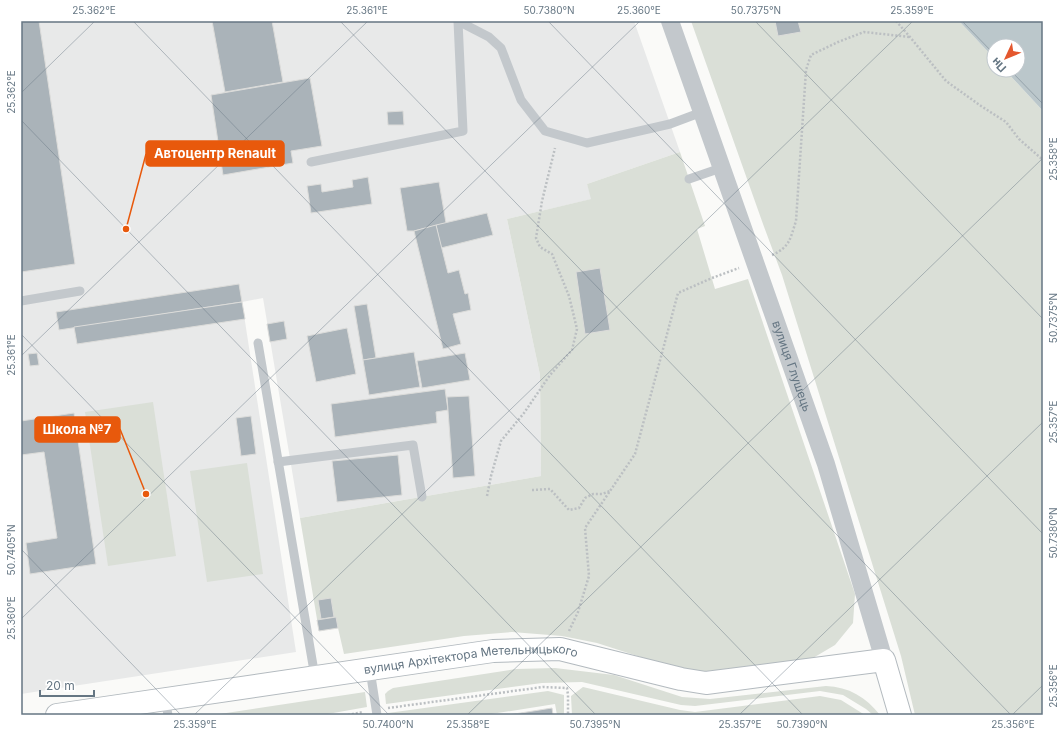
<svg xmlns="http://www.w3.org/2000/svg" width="1064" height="736" viewBox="0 0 1064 736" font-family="Inter,sans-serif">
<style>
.built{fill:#e8e9e9}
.green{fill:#dadfd7}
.water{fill:#bbc7cb}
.building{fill:#aab3b9;stroke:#dcdcda}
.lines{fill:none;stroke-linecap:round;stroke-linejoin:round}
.secondary-casing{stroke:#b3babf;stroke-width:24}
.path{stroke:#bbbfc2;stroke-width:2.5;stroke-dasharray:2 2;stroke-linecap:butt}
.lane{stroke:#c3c8cc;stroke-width:9}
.street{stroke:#c3c8cc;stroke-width:18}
.secondary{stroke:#fff;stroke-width:22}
.ticks{fill:none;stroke:#657683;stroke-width:1;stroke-opacity:0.45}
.labels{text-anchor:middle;stroke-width:4;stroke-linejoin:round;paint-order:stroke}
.street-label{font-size:12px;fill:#657683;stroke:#fff}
.leader{fill:none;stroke:#e8590c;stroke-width:1.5}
.callout-dot{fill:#e8590c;stroke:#fff;stroke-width:1.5}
.callout{fill:#e8590c;stroke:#e8590c;stroke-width:1.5}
.callout-label{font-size:13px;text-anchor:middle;font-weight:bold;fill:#fff}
.neatline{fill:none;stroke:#657683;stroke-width:1.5}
.ticks-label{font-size:10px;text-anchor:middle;fill:#657683}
</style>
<rect width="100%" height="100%" fill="#fafaf8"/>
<!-- built -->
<path class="built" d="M21 21H634L680 152 587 184 592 199 507 219 540 375 541 476 300 518 263 298 242 302 296 652 21 694Z"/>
<!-- green -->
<g class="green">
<path d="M691 21H959L994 58V70H1005L1043 111V715H915L901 656 782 275 763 224Z"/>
<path d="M680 152 705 226 697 229 715 289 748 279 855 594 853 623 835 645 813 658 701 672 681 670 597 643 562 636 512 632 464 636 344 654 338 628 319 631 300 518 541 476 540 375 507 219 591 199 587 184Z"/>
<path d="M153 402 176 556 108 566 85 412Z"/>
<path d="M247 463 263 574 207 582 190 471Z"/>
<path d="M555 668 614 675 682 697 710 699 826 686C849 687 866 697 880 715H873L866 709 843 695 820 691 695 706 681 705 582 682 542 683 386 704 385 694 388 691 393 688 516 669Z"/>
<path d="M583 687 680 710 695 712 820 696 841 700 865 715H572L571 696Z"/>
<path d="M548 691 564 695V715H557L555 704 485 715H388V713Z"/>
<path d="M365 692 367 707 322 715H213Z"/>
</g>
<!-- water -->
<path class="water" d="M959 21H1043V111L1005 70H1018V46H994V58Z"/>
<!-- building -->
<g class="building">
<path d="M21 21H39L75 264 21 272Z"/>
<path d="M212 21H272L283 82 225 92Z"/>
<path d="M775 21H798L801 32 778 36Z"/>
<path d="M310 78 322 146 291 151 293 163 223 175 211 95Z"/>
<path d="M403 111 404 125H388L387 112Z"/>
<path d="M368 177 372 204 311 213 307 186 321 184 322 192 353 187 352 180Z"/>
<path d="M439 182 446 223 414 231H407L400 188Z"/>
<path d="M487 213 493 235 441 248 436 225Z"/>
<path d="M436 225 448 273 459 270 465 294 468 293 471 310 453 314 461 344 443 349 414 231Z"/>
<path d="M600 268 610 330 585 334 576 272Z"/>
<path d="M239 284 242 302 59 330 56 312Z"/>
<path d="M242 302 245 319 77 344 74 327Z"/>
<path d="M367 304 376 358 363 360 354 306Z"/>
<path d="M284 321 287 339 270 342 267 324Z"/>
<path d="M347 328 356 374 316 382 307 336Z"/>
<path d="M414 352 420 387 369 395 363 360Z"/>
<path d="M37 353 39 365 30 366 28 354Z"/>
<path d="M465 353 470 380 422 388 417 361Z"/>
<path d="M445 389 448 410 436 412 437 423 335 437 331 404Z"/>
<path d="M469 396 475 476 453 478 447 397Z"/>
<path d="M74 413 96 564 30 574 26 543 57 538 44 452 21 455V421Z"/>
<path d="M251 416 256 454 241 456 236 418Z"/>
<path d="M398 455 402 495 337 502 332 461Z"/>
<path d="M331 598 334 617 321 619 318 600Z"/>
<path d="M336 617 338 628 319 631 317 620Z"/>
<path d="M552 708 553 715H508Z"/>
</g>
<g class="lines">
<!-- secondary casing -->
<g class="secondary-casing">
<g id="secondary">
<path id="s2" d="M57 715 493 651 560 649 681 679 706 683 884 660 900 715"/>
</g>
</g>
<!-- path -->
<g class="path">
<path d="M896 21 910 37 946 81 981 106 1006 122 1019 139 1043 160"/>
<path d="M772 255C790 247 790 239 796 221L806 70 811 55 838 42 864 32 910 37"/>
<path d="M532 490 550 489 569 510 579 508 585 498 593 494H602L610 491"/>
<path d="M487 496 491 476 501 441 524 413 550 375 572 350 577 329 569 296 552 254 540 247 536 238 542 201 555 148"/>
<path d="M569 631 578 612 589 576 585 528 635 454 678 293 712 278 739 268"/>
<path d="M388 708 543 687 567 688 568 695V715"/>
<path d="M348 715 363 712"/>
</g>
<!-- lane -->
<g class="lane">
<path d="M458 21 489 37 501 48 521 100 545 131 587 143 670 124 702 112"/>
<path d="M311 162 463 131 458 21"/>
<path d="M689 179 721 168"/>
<path d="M21 301 80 291"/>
<path d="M258 343 315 677"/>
<path d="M278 462 413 445 422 497"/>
<path d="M370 670 377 715"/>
<path d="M165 699 168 715"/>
</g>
<!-- street -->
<path class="street" id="s1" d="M670 21 826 464 884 660"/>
<!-- secondary -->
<use href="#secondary" class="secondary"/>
</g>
<!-- ticks -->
<path class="ticks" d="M133 21 803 715M340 21 1011 715M548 21 1043 534M755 21 1043 319M962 21 994 54M1010 70 1043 104M21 93 95 21M21 120 596 715M21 334 389 715M21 356 368 21M21 549 181 715M21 619 640 21M194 715 913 21M467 715 1043 158M739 715 1043 422M1012 715 1043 685"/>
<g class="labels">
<!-- street labels -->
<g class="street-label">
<text dy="4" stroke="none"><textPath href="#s1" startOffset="366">вулиця Глушець</textPath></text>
<text dy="4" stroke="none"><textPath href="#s2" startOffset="418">вулиця Архітектора Метельницького</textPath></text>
</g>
</g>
<!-- callouts -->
<path class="leader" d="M126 229L146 154M146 494L120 429"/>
<g class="callout-dot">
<circle cx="126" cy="229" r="4"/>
<circle cx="146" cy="494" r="4"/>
</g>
<g class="callout">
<rect x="146" y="141" width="138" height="25" rx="4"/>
<rect x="35" y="417" width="85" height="25" rx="4"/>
</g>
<g class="callout-label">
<text x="215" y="158">Автоцентр Renault</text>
<text x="77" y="434">Школа №7</text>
</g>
<!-- border -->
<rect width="1064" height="736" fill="none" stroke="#ffffff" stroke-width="44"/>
<!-- north arrow -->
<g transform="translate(1006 58) rotate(226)"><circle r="19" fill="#ffffff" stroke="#c1c8cd"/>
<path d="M0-3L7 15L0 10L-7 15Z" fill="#e4572e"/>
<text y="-6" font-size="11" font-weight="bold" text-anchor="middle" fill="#657683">Пн</text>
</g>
<!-- scale -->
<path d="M40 690v6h54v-6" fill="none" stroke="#657683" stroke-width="2"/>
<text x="46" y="690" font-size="12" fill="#657683" stroke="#ffffff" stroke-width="3" paint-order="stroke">20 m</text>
<rect x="22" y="22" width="1020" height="692" class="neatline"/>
<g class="ticks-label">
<text x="94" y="14">25.362°E</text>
<text x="367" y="14">25.361°E</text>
<text x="549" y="14">50.7380°N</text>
<text x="639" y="14">25.360°E</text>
<text x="756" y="14">50.7375°N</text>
<text x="912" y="14">25.359°E</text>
<text transform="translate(11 92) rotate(-90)" y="4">25.362°E</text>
<text transform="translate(1053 159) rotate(-90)" y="4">25.358°E</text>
<text transform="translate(1053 318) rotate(-90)" y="4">50.7375°N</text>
<text transform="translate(11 355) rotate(-90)" y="4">25.361°E</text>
<text transform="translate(1053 422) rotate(-90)" y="4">25.357°E</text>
<text transform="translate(1053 533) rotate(-90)" y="4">50.7380°N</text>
<text transform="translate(11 550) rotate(-90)" y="4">50.7405°N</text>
<text transform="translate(11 618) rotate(-90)" y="4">25.360°E</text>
<text transform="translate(1053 686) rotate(-90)" y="4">25.356°E</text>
<text x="195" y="728">25.359°E</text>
<text x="388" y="728">50.7400°N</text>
<text x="468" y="728">25.358°E</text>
<text x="595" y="728">50.7395°N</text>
<text x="740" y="728">25.357°E</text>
<text x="802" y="728">50.7390°N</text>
<text x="1013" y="728">25.356°E</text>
</g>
</svg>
